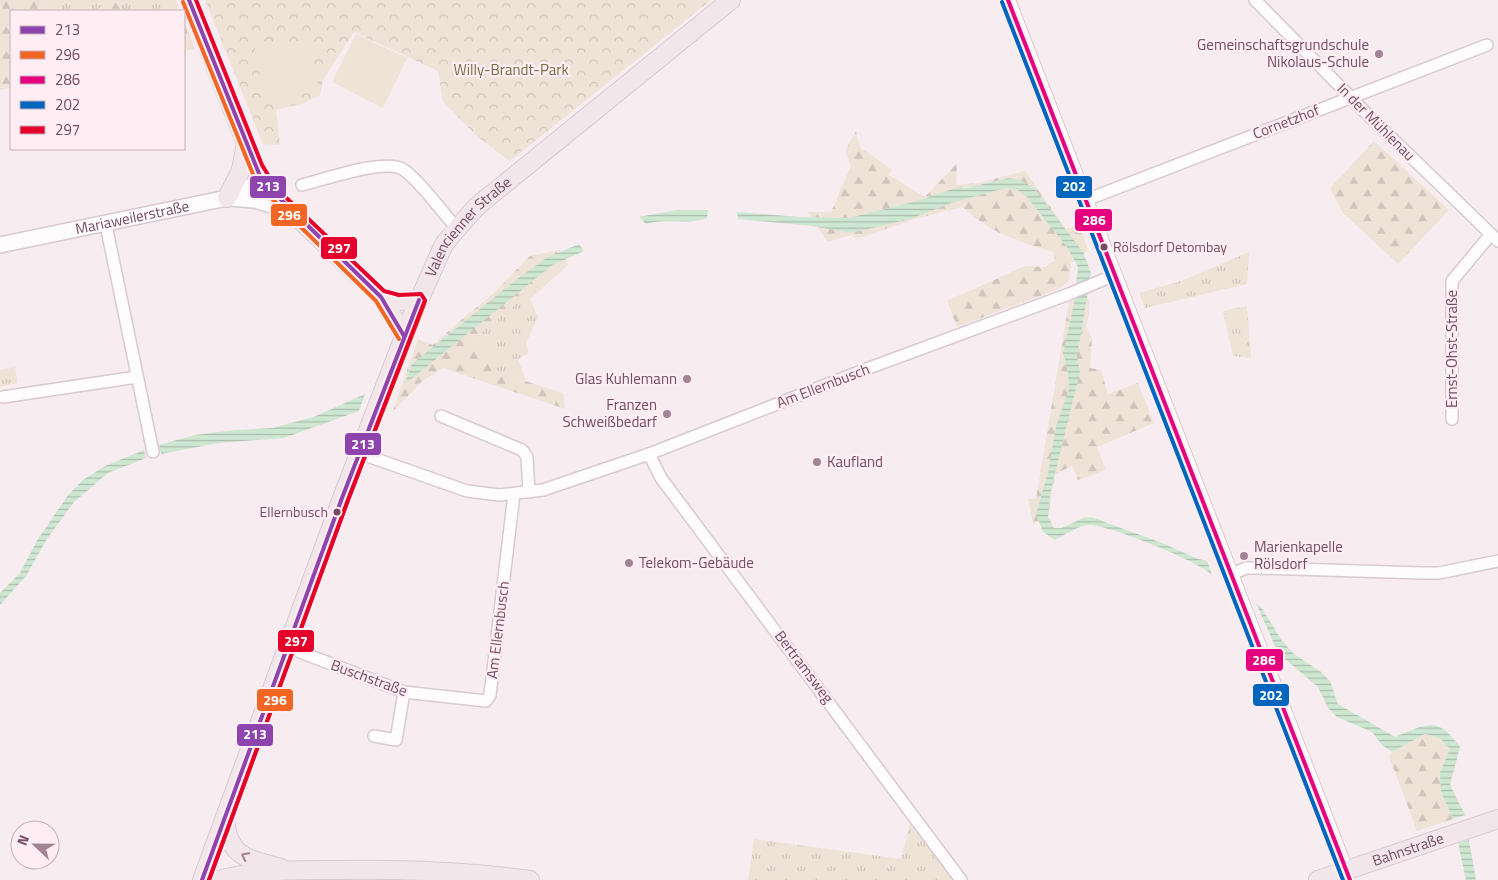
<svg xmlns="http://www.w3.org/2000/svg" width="1498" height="880" viewBox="0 0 1498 880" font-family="'Titillium Web',sans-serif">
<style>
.grass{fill:url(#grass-tufts)}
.forest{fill:url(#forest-firs)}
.park{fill:url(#park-crowns)}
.pitch{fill:#efe3d8}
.water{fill:url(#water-rules)}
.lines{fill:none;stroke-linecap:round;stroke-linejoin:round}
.minor-casing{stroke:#d9c9d0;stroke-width:14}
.tertiary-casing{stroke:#d9c9d0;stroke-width:16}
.secondary-casing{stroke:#d8c8cf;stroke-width:18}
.primary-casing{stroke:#d8cad2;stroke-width:20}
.minor{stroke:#fefcfd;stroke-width:11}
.tertiary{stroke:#fefcfd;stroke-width:14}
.secondary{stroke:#fefcfd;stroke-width:15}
.primary{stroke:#f2e6ea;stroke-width:18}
.bus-1-casing{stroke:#feedf3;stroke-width:8}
.bus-2-casing{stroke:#feedf3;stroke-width:8}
.bus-3-casing{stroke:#feedf3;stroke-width:8}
.bus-4-casing{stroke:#feedf3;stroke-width:8}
.bus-5-casing{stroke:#feedf3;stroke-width:8}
.bus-1{stroke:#8e44ad;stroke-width:4}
.bus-2{stroke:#f26522;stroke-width:4}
.bus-3{stroke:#e5007d;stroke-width:4}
.bus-4{stroke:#0065bd;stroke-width:4}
.bus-5{stroke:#e4002b;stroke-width:4}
.oneway{stroke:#a08293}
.poi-dot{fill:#a28495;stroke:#feedf3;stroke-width:2}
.bus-dot{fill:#744c64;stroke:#feedf3;stroke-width:2}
.labels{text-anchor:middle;stroke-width:4.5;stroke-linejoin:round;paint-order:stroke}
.bus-label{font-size:14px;fill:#744c64;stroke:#feedf3;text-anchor:start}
.poi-label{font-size:15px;fill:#744c64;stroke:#feedf3;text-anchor:end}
.park-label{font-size:15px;fill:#796d44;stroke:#feedf3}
.street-label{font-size:15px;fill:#744c64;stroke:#feedf3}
.line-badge{stroke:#feedf3;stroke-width:2}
.badge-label{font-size:14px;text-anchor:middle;font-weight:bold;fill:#fff}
</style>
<defs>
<pattern id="grass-tufts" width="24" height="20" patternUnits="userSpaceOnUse" patternTransform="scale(1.25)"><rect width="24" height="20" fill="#efe3d8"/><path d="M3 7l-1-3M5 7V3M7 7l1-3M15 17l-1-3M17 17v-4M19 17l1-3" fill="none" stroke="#d0c4bc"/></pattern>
<pattern id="forest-firs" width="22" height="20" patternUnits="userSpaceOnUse" patternTransform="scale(1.25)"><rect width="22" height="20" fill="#efe3d8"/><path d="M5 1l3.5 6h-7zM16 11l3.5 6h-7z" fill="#d0c4bc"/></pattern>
<pattern id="park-crowns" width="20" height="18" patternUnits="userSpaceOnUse" patternTransform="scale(1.25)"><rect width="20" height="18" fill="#efe3d8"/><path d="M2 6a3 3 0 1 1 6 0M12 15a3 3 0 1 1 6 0" fill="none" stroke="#d0c4bc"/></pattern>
<pattern id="water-rules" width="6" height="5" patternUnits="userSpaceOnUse" patternTransform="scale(1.25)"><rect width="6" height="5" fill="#cde7d1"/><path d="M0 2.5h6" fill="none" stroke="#abbdad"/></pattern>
</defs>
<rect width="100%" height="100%" fill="#f7ecef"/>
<!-- grass -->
<g class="grass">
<path d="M49 0H176L180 11H122L115 2 93 11H42Z"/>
<path d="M184 21 195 49 184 51Z"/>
<path d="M1249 252 1247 284 1145 308 1139 293 1181 281Z"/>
<path d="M530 299 538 317 526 343 529 353 518 359 526 381 497 372 473 339 518 302Z"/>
<path d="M1247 306 1251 358 1233 356 1223 311Z"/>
<path d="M15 367 18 383 0 387V370Z"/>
<path d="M911 820 948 870 953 880H748L754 839 901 859Z"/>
</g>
<!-- forest -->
<g class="forest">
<path d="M0 0H49L42 11H11V88L0 90Z"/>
<path d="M115 2 122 11H93Z"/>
<path d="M856 131 860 147 892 170 889 175 925 197 957 163 956 185 978 183 1025 171 1066 229 1079 225 1088 249 1083 256 1071 263 1069 281 1059 289 957 327 947 301 1025 266 1045 267 1055 260 1053 252C1014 240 993 234 962 207L915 219 856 239 852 235 828 242 807 212H831L851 166 845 151Z"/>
<path d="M1374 141 1449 210 1398 264 1342 212 1330 188Z"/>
<path d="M559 250 568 265 530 299 518 302 473 339 494 357 497 372 563 393 565 409 443 368 421 382 392 413 418 339 433 345 469 313 490 297 530 256Z"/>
<path d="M1087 296C1091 306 1090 315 1086 325L1092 339 1090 368 1101 370 1108 394 1138 383 1154 423 1097 447 1106 470 1078 480 1072 466 1055 474 1048 517 1033 523 1028 499H1036L1069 302Z"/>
<path d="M1425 734 1440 738 1450 749 1441 792 1453 819 1417 831 1389 756 1392 752Z"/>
</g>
<!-- park -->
<path class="park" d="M205 0H711L510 161 478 137 443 102 438 71 354 32 323 80 320 95 304 103 276 110 280 145 263 144Z"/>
<!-- pitch -->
<g class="pitch">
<path d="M356 34 407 58 383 108 332 82Z"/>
<path d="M310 39 319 91 265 101 255 48Z"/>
</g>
<!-- water -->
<g class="water">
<path d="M1008 178 1020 180 1034 188 1083 252 1091 273 1077 357 1080 372 1050 494 1048 517 1054 528H1062L1083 518 1091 517 1162 543 1198 559 1207 561 1212 575C1199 561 1108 525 1090 525 1078 525 1065 535 1055 540L1043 532 1036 514 1048 473 1056 427 1069 389 1068 372 1063 353 1074 303 1078 267 1067 247 1026 196 1016 189 1006 188 951 203 913 218 852 233 812 226 738 219 737 212 799 217 849 218 917 201 962 186 963 189Z"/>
<path d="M677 210H708L707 218C694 225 664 218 646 224L639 217Z"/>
<path d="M579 244 584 251 551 266 405 384 412 364 516 280 546 258Z"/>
<path d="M365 394 359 411 284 438 218 443 161 454 159 445 195 435 235 430 273 428 316 416Z"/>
<path d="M144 450 146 458 108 473 74 502 47 539 26 576 0 605V593L20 573 38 539 68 495 83 480 105 466Z"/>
<path d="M1256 603 1261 607 1282 641 1294 654 1321 672 1330 681 1338 704 1395 737C1428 724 1436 715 1460 747L1450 785 1465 815 1453 819 1441 792 1440 772 1450 749 1440 738 1425 734 1392 752 1382 745 1372 732 1337 717 1328 708 1318 687 1278 653Z"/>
<path d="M1469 840 1476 880H1466L1458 843Z"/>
</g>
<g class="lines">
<!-- minor casing -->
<g class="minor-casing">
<g id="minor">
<path d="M1255 0 1370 117 1498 241"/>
<path d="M302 185C323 180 387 157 404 170 422 183 440 210 456 227"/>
<path d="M1086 200 1487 45"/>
<path d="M106 225 153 452"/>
<path d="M3 397 137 377"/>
<path d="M441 416 522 450 527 457 529 492"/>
<path d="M1452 419V281L1491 234"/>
<path d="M359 453 467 491 499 495 543 490 649 454 869 368 1069 294 1115 275"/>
<path d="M649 454 661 478 961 880"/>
<path d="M1230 575 1246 568H1258L1422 573H1439L1498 561"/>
<path d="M287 647 404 692 486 701 490 695 514 494"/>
<path d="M374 736 396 740 404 692"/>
</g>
</g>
<!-- tertiary casing -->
<g class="tertiary-casing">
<path id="tertiary" d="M1008 0 1346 870"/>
</g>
<!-- secondary casing -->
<g class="secondary-casing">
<g id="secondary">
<path d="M229 198 254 200 289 210"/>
<path id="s1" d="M0 245 227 198 262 181"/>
</g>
</g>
<!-- primary casing -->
<g class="primary-casing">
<g id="primary">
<path d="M189 0 256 168 271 192 381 297 398 301 419 300"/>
<path d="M227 198 241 170 246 143"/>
<path d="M381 297 404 336"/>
<path d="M225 818C228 857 247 859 281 868"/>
<path id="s2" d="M202 880 342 498 412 316 444 244 476 207 731 0"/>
<path d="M219 880C256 869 299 870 337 870 402 869 466 871 530 880"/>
<path id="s3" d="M1318 880 1498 819"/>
</g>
</g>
<!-- minor -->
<use href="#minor" class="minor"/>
<!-- tertiary -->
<use href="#tertiary" class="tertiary"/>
<!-- secondary -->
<use href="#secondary" class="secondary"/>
<!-- primary -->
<use href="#primary" class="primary"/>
<!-- bus-1 casing -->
<g class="bus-1-casing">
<g id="bus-1">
<path d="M189 0 262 181 381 297 404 336"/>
<path d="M202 880 342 498 419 300"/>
</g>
</g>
<!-- bus-2 casing -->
<g class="bus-2-casing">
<g id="bus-2">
<path d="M183 2 257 184 376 301 399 339"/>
<path d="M209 880 348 500 425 302"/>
</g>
</g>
<!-- bus-3 casing -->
<g class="bus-3-casing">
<path id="bus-3" d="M1008 0 1350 880"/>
</g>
<!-- bus-4 casing -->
<g class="bus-4-casing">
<path id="bus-4" d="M1002 2 1343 880"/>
</g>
<!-- bus-5 casing -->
<g class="bus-5-casing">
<path id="bus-5" d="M196 0 262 165 276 188 384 291 399 295 421 294 425 300 348 500 209 880"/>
</g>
<!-- bus-1 -->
<use href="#bus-1" class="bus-1"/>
<!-- bus-2 -->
<use href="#bus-2" class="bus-2"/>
<!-- bus-3 -->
<use href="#bus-3" class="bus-3"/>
<!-- bus-4 -->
<use href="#bus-4" class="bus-4"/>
<!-- bus-5 -->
<use href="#bus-5" class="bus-5"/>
</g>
<!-- one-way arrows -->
<defs><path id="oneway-chevron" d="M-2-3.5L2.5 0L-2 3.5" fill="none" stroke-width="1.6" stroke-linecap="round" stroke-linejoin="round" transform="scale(1.25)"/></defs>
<use class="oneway" href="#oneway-chevron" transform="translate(245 856) rotate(-153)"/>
<!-- markers -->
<g class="poi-dot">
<circle cx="1379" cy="54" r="5"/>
<circle cx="687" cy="379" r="5"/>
<circle cx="667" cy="414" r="5"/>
<circle cx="817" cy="462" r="5"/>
<circle cx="1244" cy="556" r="5"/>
<circle cx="629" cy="563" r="5"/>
</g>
<g class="bus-dot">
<circle cx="1104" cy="247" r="4.5"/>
<circle cx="337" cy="512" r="4.5"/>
</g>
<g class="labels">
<!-- bus labels -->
<g class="bus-label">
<text x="1113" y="252">Rölsdorf Detombay</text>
<text x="328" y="517" text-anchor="end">Ellernbusch</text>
</g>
<!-- poi labels -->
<g class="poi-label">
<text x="1369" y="50">Gemeinschaftsgrundschule<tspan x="1369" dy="17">Nikolaus-Schule</tspan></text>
<text x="677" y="384">Glas Kuhlemann</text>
<text x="657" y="410">Franzen<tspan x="657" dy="17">Schweißbedarf</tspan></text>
<text x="827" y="467" text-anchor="start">Kaufland</text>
<text x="1254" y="552" text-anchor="start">Marienkapelle<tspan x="1254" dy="17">Rölsdorf</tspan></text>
<text x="639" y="568" text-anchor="start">Telekom-Gebäude</text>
</g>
<!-- park labels -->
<g class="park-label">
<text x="511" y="75">Willy-Brandt-Park</text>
</g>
<!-- street labels -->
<g class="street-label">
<text transform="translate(1286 122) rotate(-21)" y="5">Cornetzhof</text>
<text transform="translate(1376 122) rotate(45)" y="5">In der Mühlenau</text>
<text dy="5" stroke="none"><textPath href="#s1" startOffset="135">Mariaweilerstraße</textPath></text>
<text dy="5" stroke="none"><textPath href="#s2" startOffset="709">Valencienner Straße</textPath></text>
<text transform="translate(1452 349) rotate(-90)" y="5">Ernst-Ohst-Straße</text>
<text transform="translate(823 386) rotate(-21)" y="5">Am Ellernbusch</text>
<text transform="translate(498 630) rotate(-83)" y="5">Am Ellernbusch</text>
<text transform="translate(804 667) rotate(53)" y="5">Bertramsweg</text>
<text transform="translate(369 678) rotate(20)" y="5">Buschstraße</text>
<text dy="5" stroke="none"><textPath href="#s3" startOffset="95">Bahnstraße</textPath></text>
</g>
</g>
<g class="line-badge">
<rect x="1055" y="175" width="38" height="24" rx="5" fill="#0065bd"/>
<rect x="249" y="175" width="38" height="24" rx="5" fill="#8e44ad"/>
<rect x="270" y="203" width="38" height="24" rx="5" fill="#f26522"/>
<rect x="1074" y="208" width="39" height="24" rx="5" fill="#e5007d"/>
<rect x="320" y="236" width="38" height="24" rx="5" fill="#e4002b"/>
<rect x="344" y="432" width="38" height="24" rx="5" fill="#8e44ad"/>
<rect x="277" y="629" width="38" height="24" rx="5" fill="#e4002b"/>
<rect x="1245" y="648" width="39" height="24" rx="5" fill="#e5007d"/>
<rect x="1252" y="683" width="38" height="24" rx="5" fill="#0065bd"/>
<rect x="256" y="688" width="38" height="24" rx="5" fill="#f26522"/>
<rect x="236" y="723" width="38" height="24" rx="5" fill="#8e44ad"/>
</g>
<g class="badge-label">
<text x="1074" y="191">202</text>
<text x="268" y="191">213</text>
<text x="289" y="220">296</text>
<text x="1094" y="225">286</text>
<text x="339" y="253">297</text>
<text x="363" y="449">213</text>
<text x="296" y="646">297</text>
<text x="1264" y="665">286</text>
<text x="1271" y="700">202</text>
<text x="275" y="705">296</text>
<text x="255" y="739">213</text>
</g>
<!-- legend -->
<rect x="10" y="10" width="175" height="140" fill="#feedf3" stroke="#c7adba"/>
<rect x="20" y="26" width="25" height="8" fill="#8e44ad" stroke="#c7adba"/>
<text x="55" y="35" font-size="15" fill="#744c64">213</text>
<rect x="20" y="51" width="25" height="8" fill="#f26522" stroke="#c7adba"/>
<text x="55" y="60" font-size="15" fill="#744c64">296</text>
<rect x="20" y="76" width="25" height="8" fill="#e5007d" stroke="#c7adba"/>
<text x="55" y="85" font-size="15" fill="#744c64">286</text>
<rect x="20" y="101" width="25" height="8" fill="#0065bd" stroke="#c7adba"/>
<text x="55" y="110" font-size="15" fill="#744c64">202</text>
<rect x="20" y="126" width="25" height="8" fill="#e4002b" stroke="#c7adba"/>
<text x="55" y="135" font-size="15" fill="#744c64">297</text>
<!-- north arrow -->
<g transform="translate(35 845) rotate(292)"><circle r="24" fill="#feedf3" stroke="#c7adba"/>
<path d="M0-4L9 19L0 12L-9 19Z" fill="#a28495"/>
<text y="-8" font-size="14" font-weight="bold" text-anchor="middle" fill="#744c64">N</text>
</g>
</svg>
